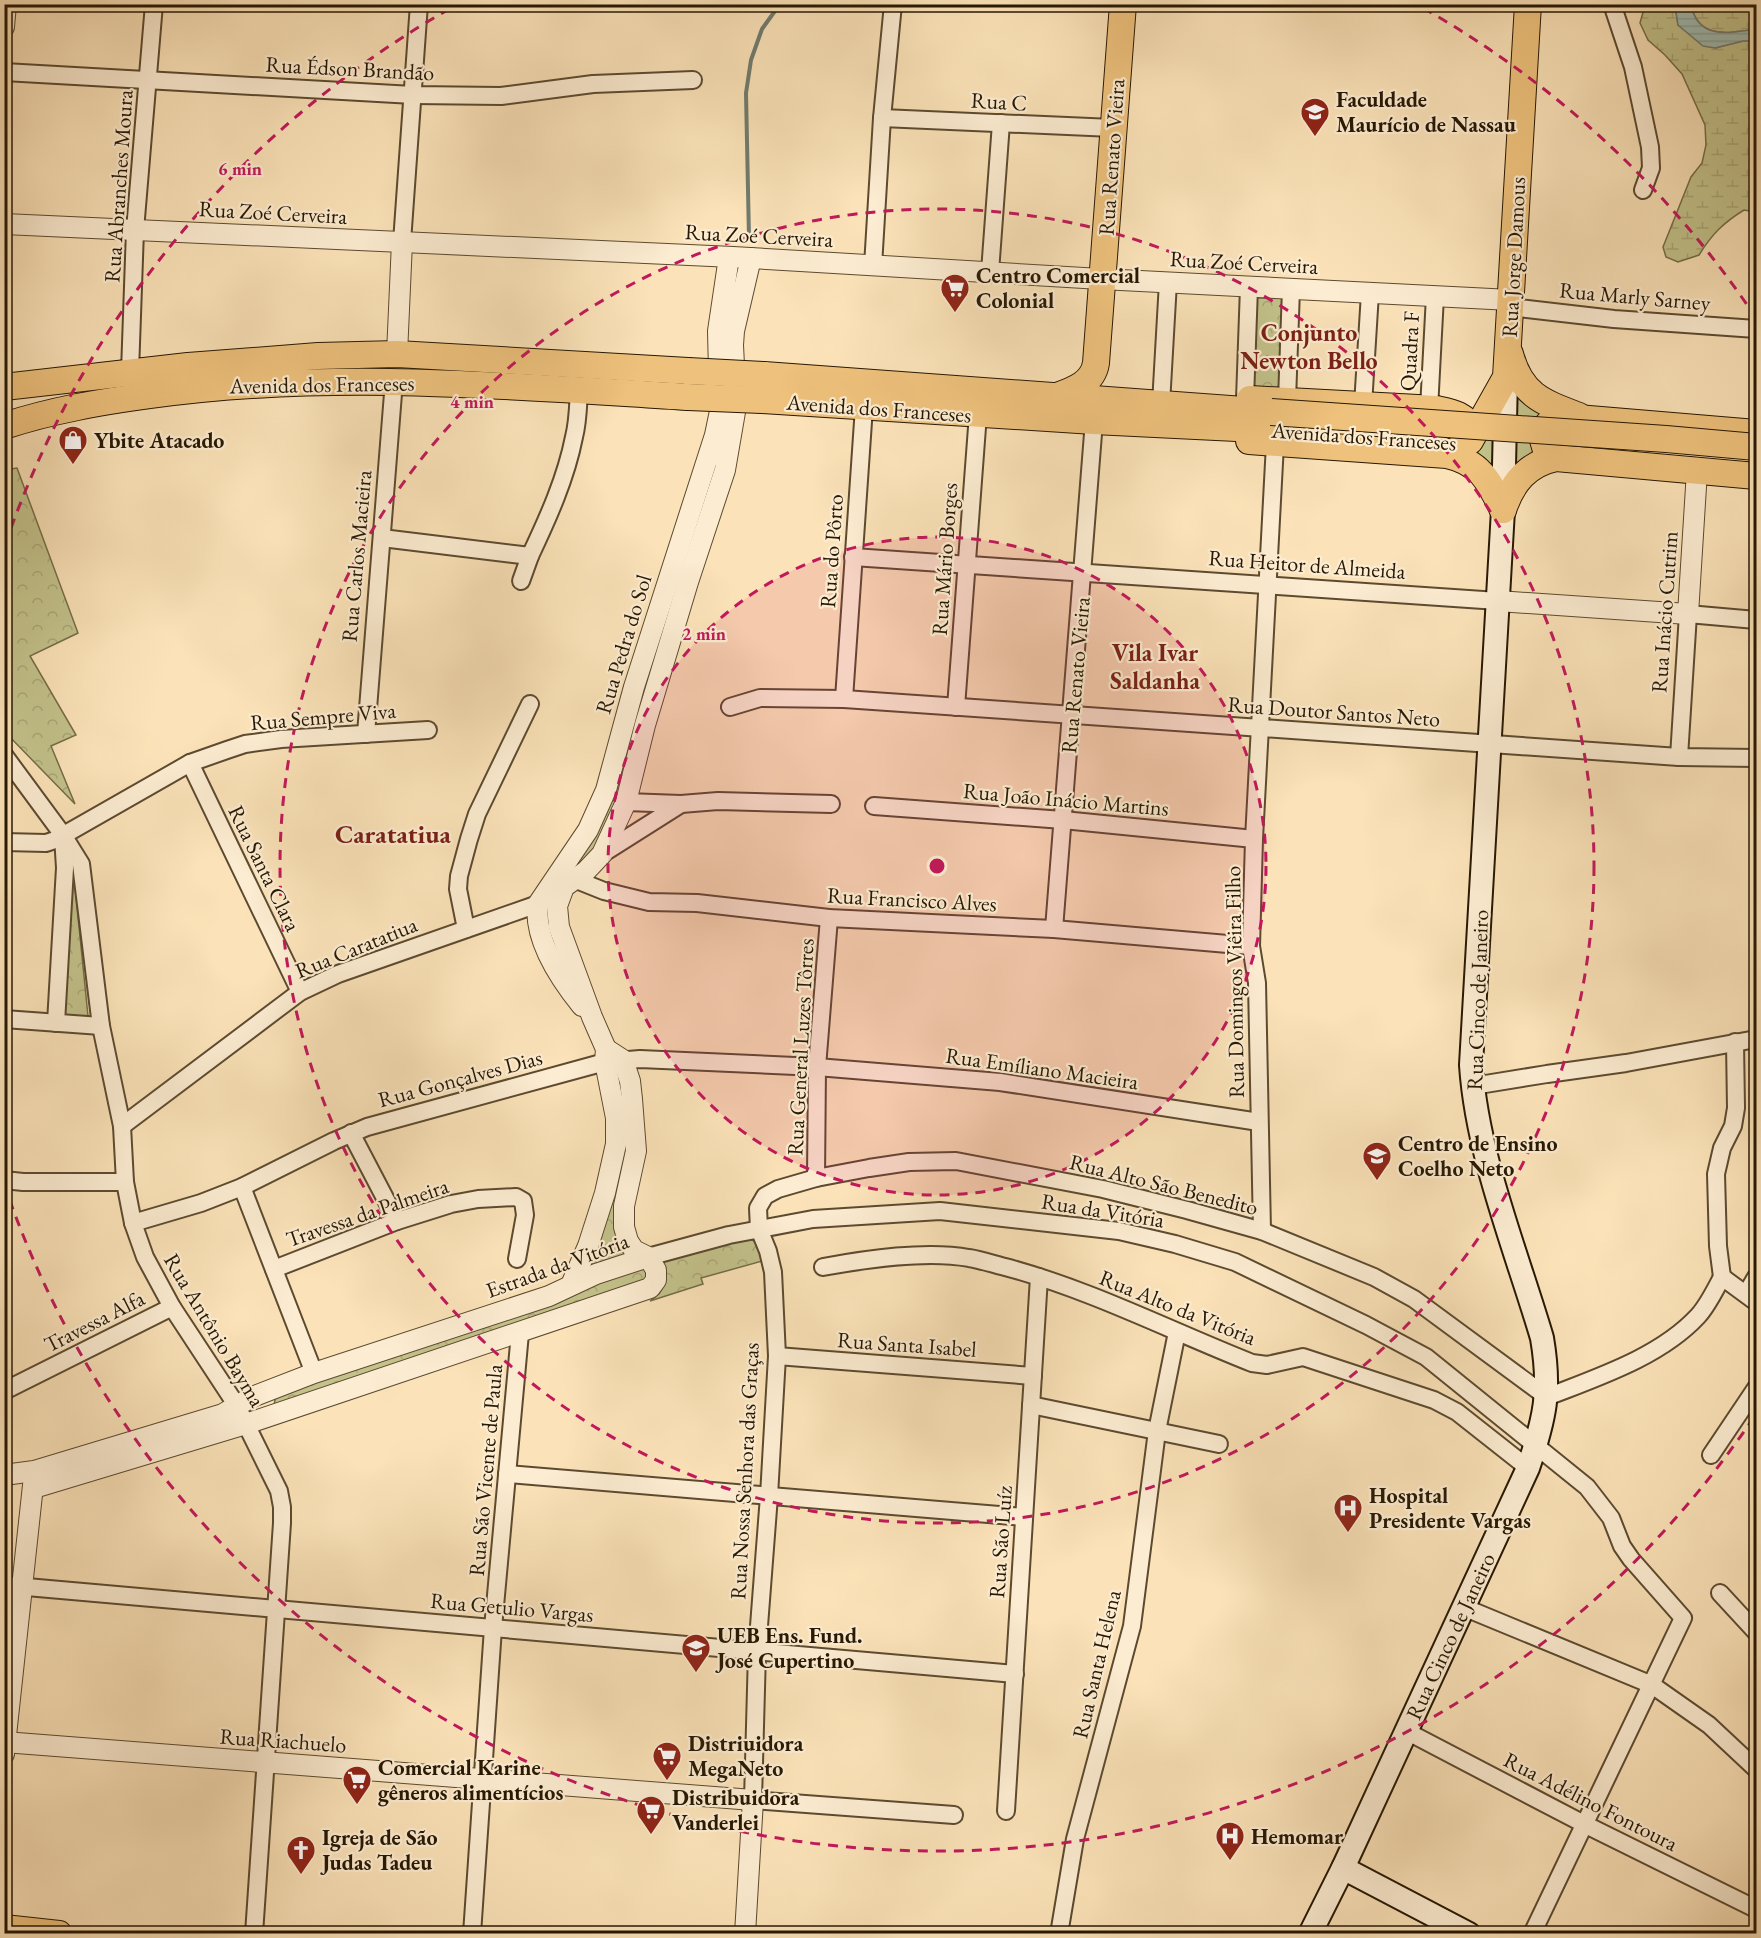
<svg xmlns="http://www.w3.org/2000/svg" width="1761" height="1938" viewBox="0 0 1761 1938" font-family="'EB Garamond',serif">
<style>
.grass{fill:#c3c28b;stroke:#756d47;stroke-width:1.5}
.wetland{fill:url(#wetland-marsh);stroke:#756d47;stroke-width:1.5}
.park{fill:url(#park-crowns);stroke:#756d47;stroke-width:1.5}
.water{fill:url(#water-rules);stroke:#707b6e;stroke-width:1.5}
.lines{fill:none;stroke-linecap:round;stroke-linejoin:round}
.stream{stroke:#707b6e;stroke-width:4}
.minor-casing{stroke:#5c4a30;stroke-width:20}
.tertiary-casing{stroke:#5c4a30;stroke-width:22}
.secondary-casing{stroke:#271803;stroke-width:26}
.primary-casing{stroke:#271803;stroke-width:28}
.minor{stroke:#fcecd1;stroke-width:16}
.tertiary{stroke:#fcecd1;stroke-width:20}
.secondary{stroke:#fcecd1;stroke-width:22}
.primary{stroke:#eec17c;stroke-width:26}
.primary-bridge-casing{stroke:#271803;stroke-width:28;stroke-linecap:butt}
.primary-bridge{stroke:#eec17c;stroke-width:26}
.ring{fill:none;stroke:#c2185b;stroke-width:3;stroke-dasharray:10 8}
.labels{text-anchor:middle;stroke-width:4.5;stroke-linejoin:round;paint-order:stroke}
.street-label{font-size:22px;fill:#271803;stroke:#fcecd1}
.poi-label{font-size:22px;font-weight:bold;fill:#271803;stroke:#fcecd1;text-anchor:start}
.neighbourhood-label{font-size:24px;font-weight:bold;fill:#7a1f14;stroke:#fcecd1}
.quarter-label{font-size:26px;font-weight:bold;fill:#7a1f14;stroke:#fcecd1}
.centre{fill:#c2185b;stroke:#fcecd1;stroke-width:3}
.ring-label{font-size:18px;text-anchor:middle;font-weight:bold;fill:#c2185b;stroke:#fcecd1;stroke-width:4.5;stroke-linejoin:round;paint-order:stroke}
</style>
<defs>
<pattern id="wetland-marsh" width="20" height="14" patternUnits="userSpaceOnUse" patternTransform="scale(1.5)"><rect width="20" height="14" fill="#c3c28b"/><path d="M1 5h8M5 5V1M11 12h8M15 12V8" fill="none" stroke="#a8a676"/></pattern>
<pattern id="park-crowns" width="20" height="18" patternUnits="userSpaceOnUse" patternTransform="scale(1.5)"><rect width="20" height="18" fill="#c3c28b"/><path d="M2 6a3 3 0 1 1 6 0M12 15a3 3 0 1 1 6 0" fill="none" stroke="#a8a676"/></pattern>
<pattern id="water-rules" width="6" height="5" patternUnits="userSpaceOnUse" patternTransform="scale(1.5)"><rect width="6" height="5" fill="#a0bdb5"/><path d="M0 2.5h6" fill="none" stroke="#8aa29a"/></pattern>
</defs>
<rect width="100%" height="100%" fill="#fbe2b8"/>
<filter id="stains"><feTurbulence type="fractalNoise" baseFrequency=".00333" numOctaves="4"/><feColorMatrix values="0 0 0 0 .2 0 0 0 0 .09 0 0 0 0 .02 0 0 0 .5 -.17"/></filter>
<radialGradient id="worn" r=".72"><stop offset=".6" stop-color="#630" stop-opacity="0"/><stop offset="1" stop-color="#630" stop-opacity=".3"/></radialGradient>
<!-- grass -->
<g class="grass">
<path d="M1514 391 1543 415 1539 446 1513 477Z"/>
<path d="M1497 400 1500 489 1470 450Z"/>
</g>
<!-- wetland -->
<g class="wetland">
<path d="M1645 5H1675L1678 25 1715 48 1743 41H1756V212L1744 210C1723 223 1712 234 1699 255L1678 262 1666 257 1663 247 1691 177 1702 163 1706 145 1705 125 1682 74 1665 55 1648 40 1640 23Z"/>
<path d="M1691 5H1756V29C1729 33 1698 40 1691 5Z"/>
</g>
<!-- park -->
<g class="park">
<path d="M1254 298H1285L1281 392H1251Z"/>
<path d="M17 468 78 633 30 656 76 735 51 746 75 804 5 732 4 470Z"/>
<path d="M688 547 621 798 587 862 573 868Z"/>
<path d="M73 867 88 1016H61Z"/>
<path d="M613 1192 620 1193 625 1252 623 1255 590 1266 589 1264Z"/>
<path d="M749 1238 759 1244 766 1260 701 1278 703 1284 650 1301 659 1294 665 1284 661 1262Z"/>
<path d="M643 1266 650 1280 274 1405 276 1395Z"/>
</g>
<!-- water -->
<path class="water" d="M1675 5H1691C1698 40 1729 33 1756 29V41H1743L1715 48 1703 46 1678 25Z"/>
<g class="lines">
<!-- stream -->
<path class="stream" d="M749 238 746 93 751 60 762 29 780 4"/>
<!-- minor casing -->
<g class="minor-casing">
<g id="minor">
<path d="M1612 4 1633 67 1650 147 1651 168 1643 190"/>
<path d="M4 72 413 95 501 96 593 84 693 80"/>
<path d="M882 118 1113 128"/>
<path d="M402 242 419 4"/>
<path d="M873 266 882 118 893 4"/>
<path d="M990 272 1001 123"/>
<path d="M1510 307 1614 319 1756 329"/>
<path d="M130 372 135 230 154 4"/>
<path d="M1245 399 1249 287"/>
<path d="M1287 400 1291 289"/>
<path d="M1161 404 1168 282"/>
<path d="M1363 405 1370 293"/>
<path d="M1429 409 1435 296"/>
<path d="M382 538 530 556C548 518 566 478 574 437 578 422 578 406 579 390"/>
<path d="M853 557 1498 601"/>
<path d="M521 581 530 556"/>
<path d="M844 699 864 407"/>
<path d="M730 707 760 698 844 699 1679 757 1756 758"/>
<path d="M956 707 978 414"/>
<path d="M366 734 394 381"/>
<path d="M4 755 63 835 81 864 101 1026 122 1126 125 1182 133 1223 145 1257 172 1307 237 1406 279 1491 282 1507V1523L254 1934"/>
<path d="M1679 757 1688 614 1756 620"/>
<path d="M190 763 300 992"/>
<path d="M626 802 681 804 718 801 831 804"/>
<path d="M874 806 1063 820 1254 839"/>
<path d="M4 842 46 843 55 840 190 763 227 750 245 744 281 739 428 730"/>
<path d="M602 854 681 804"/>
<path d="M574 879 604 891 649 902 697 903 829 918 1054 929 1251 946"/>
<path d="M466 929 458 889 459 876 469 839 477 814 530 704"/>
<path d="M1054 929 1094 421"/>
<path d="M4 1019 101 1026"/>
<path d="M56 1023 65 868 63 836"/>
<path d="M1473 1086 1547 1074 1626 1063 1756 1039"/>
<path d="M122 1126 300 992 338 974 538 904"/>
<path d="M351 1133 397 1221"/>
<path d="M816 1178 817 1067 829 918"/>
<path d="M4 1180 23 1182H125"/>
<path d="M242 1187 314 1373"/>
<path d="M133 1223 201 1203 242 1187 334 1141 367 1127 605 1062 640 1059 817 1067 1000 1082 1259 1122"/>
<path d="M1262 1231 1257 983 1251 946 1254 839 1275 444"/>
<path d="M648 1257 729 1235 813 1219 940 1211 1119 1231 1175 1244 1235 1262 1366 1325 1426 1357 1587 1487 1611 1518 1622 1546 1631 1559 1683 1618 1532 1934"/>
<path d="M823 1267C867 1259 926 1250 969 1258 982 1260 996 1265 1009 1268 1093 1291 1171 1331 1252 1363L1267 1365 1303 1357 1434 1400 1457 1412 1528 1468"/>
<path d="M274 1269 397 1221 451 1204 478 1199 516 1197 523 1201 525 1215 517 1259"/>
<path d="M1722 1277 1718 1246 1716 1174 1722 1148 1733 1126 1736 1108 1735 1042"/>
<path d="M1722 1277 1756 1302"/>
<path d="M1746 1294 1756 1277"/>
<path d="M777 1356 1033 1376"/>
<path d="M4 1391 172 1307"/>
<path d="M1031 1405 1219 1444"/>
<path d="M1711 1455 1756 1388"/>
<path d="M507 1474 1024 1517"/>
<path d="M4 1585 1015 1674"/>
<path d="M1720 1593 1756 1632"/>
<path d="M1463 1607 1652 1685 1709 1725 1756 1769"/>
<path d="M1406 1731 1584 1824 1756 1909"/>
<path d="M1006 1811 1039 1277"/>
<path d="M954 1815 753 1800 757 1652 769 1496 777 1356 773 1272 768 1251 759 1229 758 1208 765 1196 778 1189 816 1178 869 1168 909 1162 956 1161 1103 1189 1187 1210 1262 1231 1374 1277 1414 1299 1547 1397C1598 1377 1660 1357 1698 1316 1708 1305 1715 1290 1722 1277"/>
<path d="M472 1934 493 1628 520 1333"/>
<path d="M1059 1934 1075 1839 1132 1626 1157 1431 1177 1332"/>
</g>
</g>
<!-- tertiary casing -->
<g class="tertiary-casing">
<g id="tertiary">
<path d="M4 27 6 4"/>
<path d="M4 224 733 257 1101 279 1511 300"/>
<path d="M397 354 402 242"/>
<path d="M1498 601 1688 614 1697 471"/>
<path d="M582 1006C561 980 533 940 538 904L588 830 606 790 634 687 715 435 720 411 718 331 729 257"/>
<path d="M571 1285 588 1246 605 1193 616 1144V1118L605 1062 606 1049 592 1017 559 927 557 906 564 887 586 871 602 854 626 802 645 725 688 582 725 470 736 406 733 345 734 331 751 258"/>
<path d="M4 1475 34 1471 223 1414 252 1397 314 1373 549 1296 596 1274 648 1257"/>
<path d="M34 1488 246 1424 650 1288 656 1280V1270L648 1257 634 1250 628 1241 624 1227V1206L636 1151 632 1099 630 1081 623 1060 606 1049"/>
<path d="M4 1742 753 1800 745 1934"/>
<path d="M4 1754 34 1476"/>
</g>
</g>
<!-- secondary casing -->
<g class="secondary-casing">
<g id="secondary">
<path d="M1343 1868 1469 1934"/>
<path d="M1310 1934 1343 1868 1528 1468C1545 1418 1551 1391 1542 1338 1516 1250 1477 1156 1471 1065L1503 510 1506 377"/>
</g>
</g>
<!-- primary casing -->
<g class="primary-casing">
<g id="primary">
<path d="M1510 354C1521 395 1542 402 1579 416"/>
<path d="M764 375 1271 412"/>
<path d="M4 387 188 366 318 356 397 354 688 371"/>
<path d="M1057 396C1074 390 1093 383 1096 363L1123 4"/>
<path d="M1250 399 1436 409C1450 412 1466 414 1472 430"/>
<path d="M762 400 1094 421 1275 430"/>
<path d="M4 426C52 410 101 402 151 395 330 370 509 386 688 397"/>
<path d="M1249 441 1447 455C1480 462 1489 481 1503 510"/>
<path d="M1545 447C1539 431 1547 419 1565 417L1756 433"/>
<path d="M1439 454 1455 451 1470 441 1506 377 1528 4"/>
<path d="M1503 510C1512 483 1527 464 1556 458L1756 476"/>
<path d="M4 1928 59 1934"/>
</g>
</g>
<!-- minor -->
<use href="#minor" class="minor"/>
<!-- tertiary -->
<use href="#tertiary" class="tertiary"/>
<!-- secondary -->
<use href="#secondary" class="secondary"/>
<!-- primary -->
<use href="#primary" class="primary"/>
<!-- primary-bridge casing -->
<g class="primary-bridge-casing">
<g id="primary-bridge">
<path d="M688 371 764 375"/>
<path d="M688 397 762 400"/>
<path d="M1271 412 1666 439 1756 447"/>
</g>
</g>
<!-- primary-bridge -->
<use href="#primary-bridge" class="primary-bridge"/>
</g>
<!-- distance rings -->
<circle cx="937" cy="866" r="329" fill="#c2185b" fill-opacity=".12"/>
<g class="ring">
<circle cx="937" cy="866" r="329"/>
<circle cx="937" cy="866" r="657"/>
<path d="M1754 1417A986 986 0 0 1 5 1187M5 545A986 986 0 0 1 451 8M1423 8A986 986 0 0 1 1754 315"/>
</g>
<!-- icons -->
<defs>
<g id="university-pin" transform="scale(1.5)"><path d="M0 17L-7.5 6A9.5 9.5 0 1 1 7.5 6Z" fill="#8f2418" stroke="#fcecd1"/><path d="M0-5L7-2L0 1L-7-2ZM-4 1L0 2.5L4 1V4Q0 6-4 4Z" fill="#fff"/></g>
<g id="supermarket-pin" transform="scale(1.5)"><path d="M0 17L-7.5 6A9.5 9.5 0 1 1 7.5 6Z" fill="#8f2418" stroke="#fcecd1"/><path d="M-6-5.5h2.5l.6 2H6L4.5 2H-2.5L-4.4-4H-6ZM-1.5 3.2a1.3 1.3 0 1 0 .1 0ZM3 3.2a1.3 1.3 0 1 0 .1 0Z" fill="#fff"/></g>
<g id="shop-pin" transform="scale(1.5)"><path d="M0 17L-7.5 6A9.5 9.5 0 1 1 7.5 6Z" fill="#8f2418" stroke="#fcecd1"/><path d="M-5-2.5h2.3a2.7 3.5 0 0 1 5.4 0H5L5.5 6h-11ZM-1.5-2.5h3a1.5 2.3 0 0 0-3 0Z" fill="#fff"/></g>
<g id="school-pin" transform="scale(1.5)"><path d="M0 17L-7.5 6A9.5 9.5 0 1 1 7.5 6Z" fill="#8f2418" stroke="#fcecd1"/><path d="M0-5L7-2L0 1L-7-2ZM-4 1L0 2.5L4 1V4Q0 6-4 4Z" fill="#fff"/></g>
<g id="hospital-pin" transform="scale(1.5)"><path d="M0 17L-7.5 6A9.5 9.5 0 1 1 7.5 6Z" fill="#8f2418" stroke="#fcecd1"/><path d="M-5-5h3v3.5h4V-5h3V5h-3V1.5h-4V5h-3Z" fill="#fff"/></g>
<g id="church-pin" transform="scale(1.5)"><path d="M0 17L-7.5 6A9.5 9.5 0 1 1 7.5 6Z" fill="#8f2418" stroke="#fcecd1"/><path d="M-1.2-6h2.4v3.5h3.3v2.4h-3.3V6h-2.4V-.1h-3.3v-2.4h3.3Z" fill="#fff"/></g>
</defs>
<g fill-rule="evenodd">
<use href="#university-pin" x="1315" y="112"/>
<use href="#supermarket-pin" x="955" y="288"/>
<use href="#shop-pin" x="73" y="440"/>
<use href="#school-pin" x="1377" y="1156"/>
<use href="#hospital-pin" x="1348" y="1508"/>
<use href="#school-pin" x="696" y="1648"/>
<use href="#supermarket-pin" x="667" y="1756"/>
<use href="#supermarket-pin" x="357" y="1780"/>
<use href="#supermarket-pin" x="651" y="1810"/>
<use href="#hospital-pin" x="1230" y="1836"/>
<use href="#church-pin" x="301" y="1850"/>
</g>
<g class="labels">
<!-- street labels -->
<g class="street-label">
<text transform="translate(350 68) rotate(3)" y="8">Rua Édson Brandão</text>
<text transform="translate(999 101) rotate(3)" y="8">Rua C</text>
<text transform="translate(1111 157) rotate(-86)" y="8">Rua Renato Vieira</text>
<text transform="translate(118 186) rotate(-86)" y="8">Rua Abranches Moura</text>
<text transform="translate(273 212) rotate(3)" y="8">Rua Zoé Cerveira</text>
<text transform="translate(759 235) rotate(3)" y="8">Rua Zoé Cerveira</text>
<text transform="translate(1513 257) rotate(-87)" y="8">Rua Jorge Damous</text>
<text transform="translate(1244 262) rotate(3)" y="8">Rua Zoé Cerveira</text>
<text transform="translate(1635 296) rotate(5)" y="8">Rua Marly Sarney</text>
<text transform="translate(1409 351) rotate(-87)" y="8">Quadra F</text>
<text transform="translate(322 384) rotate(-1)" y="8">Avenida dos Franceses</text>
<text transform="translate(879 408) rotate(4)" y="8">Avenida dos Franceses</text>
<text transform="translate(1364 436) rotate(4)" y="8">Avenida dos Franceses</text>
<text transform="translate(831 551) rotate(-86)" y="8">Rua do Pôrto</text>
<text transform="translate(356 556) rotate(-85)" y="8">Rua Carlos Macieira</text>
<text transform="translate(944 559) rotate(-86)" y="8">Rua Mário Borges</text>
<text transform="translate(1307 564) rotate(4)" y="8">Rua Heitor de Almeida</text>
<text transform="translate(1664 612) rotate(-86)" y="8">Rua Inácio Cutrim</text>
<text transform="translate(623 644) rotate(-73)" y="8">Rua Pedra do Sol</text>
<text transform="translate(1075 675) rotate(-85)" y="8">Rua Renato Vieira</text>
<text transform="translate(1334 711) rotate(4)" y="8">Rua Doutor Santos Neto</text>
<text transform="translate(323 716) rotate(-5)" y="8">Rua Sempre Viva</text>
<text transform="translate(1066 799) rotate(5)" y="8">Rua João Inácio Martins</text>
<text transform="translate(265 868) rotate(64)" y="8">Rua Santa Clara</text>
<text transform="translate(912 899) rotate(3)" y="8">Rua Francisco Alves</text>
<text transform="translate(356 947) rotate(-22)" y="8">Rua Caratatiua</text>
<text transform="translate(1234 982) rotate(-91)" y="8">Rua Domingos Viêira Filho</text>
<text transform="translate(1477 1000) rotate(-88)" y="8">Rua Cinco de Janeiro</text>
<text transform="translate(800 1047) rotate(-87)" y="8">Rua General Luzes Tôrres</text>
<text transform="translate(1042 1068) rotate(8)" y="8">Rua Emíliano Macieira</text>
<text transform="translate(460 1078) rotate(-15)" y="8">Rua Gonçalves Dias</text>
<text transform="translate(1164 1184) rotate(14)" y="8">Rua Alto São Benedito</text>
<text transform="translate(1103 1210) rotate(9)" y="8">Rua da Vitória</text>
<text transform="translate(367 1212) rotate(-19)" y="8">Travessa da Palmeira</text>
<text transform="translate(557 1265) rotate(-20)" y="8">Estrada da Vitória</text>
<text transform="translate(1178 1307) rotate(22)" y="8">Rua Alto da Vitória</text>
<text transform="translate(94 1321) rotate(-27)" y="8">Travessa Alfa</text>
<text transform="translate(215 1330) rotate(59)" y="8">Rua Antônio Bayma</text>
<text transform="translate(907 1344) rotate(4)" y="8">Rua Santa Isabel</text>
<text transform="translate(485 1470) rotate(-85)" y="8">Rua São Vicente de Paula</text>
<text transform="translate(744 1471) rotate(-87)" y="8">Rua Nossa Senhora das Graças</text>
<text transform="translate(1000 1542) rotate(-86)" y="8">Rua São Luíz</text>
<text transform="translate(512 1607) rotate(5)" y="8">Rua Getulio Vargas</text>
<text transform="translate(1450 1636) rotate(-65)" y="8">Rua Cinco de Janeiro</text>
<text transform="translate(1096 1664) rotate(-77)" y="8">Rua Santa Helena</text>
<text transform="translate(283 1740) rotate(4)" y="8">Rua Riachuelo</text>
<text transform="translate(1591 1801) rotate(27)" y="8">Rua Adélino Fontoura</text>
</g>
<!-- poi labels -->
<g class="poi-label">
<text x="1336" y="107">Faculdade<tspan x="1336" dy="25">Maurício de Nassau</tspan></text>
<text x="976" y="283">Centro Comercial<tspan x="976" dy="25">Colonial</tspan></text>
<text x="94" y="448">Ybite Atacado</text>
<text x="1398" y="1151">Centro de Ensino<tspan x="1398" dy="25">Coelho Neto</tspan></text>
<text x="1369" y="1503">Hospital<tspan x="1369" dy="25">Presidente Vargas</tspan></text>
<text x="717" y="1643">UEB Ens. Fund.<tspan x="717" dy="25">José Cupertino</tspan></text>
<text x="688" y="1751">Distriuidora<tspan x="688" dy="25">MegaNeto</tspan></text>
<text x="378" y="1775">Comercial Karine<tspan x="378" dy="25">gêneros alimentícios</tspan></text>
<text x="672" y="1805">Distribuidora<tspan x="672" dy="25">Vanderlei</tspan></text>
<text x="1251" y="1844">Hemomar</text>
<text x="322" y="1845">Igreja de São<tspan x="322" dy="25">Judas Tadeu</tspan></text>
</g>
<!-- neighbourhood labels -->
<g class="neighbourhood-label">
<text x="1309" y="341">Conjunto<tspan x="1309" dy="28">Newton Bello</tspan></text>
<text x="1155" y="661">Vila Ivar<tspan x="1155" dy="28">Saldanha</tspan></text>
</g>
<!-- quarter labels -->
<g class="quarter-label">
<text x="393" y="843">Caratatiua</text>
</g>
</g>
<circle cx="937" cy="866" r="9" class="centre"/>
<g class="ring-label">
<text x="240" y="175">6 min</text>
<text x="472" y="408">4 min</text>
<text x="704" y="640">2 min</text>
</g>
<!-- margin -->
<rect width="1761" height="1938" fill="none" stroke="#fbe2b8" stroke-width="24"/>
<rect x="6" y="6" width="1749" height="1926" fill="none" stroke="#271803" stroke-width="3"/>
<rect x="12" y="12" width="1737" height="1914" fill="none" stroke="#271803" stroke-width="1.5"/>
<rect width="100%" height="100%" filter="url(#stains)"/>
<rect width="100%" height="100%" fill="url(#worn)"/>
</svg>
